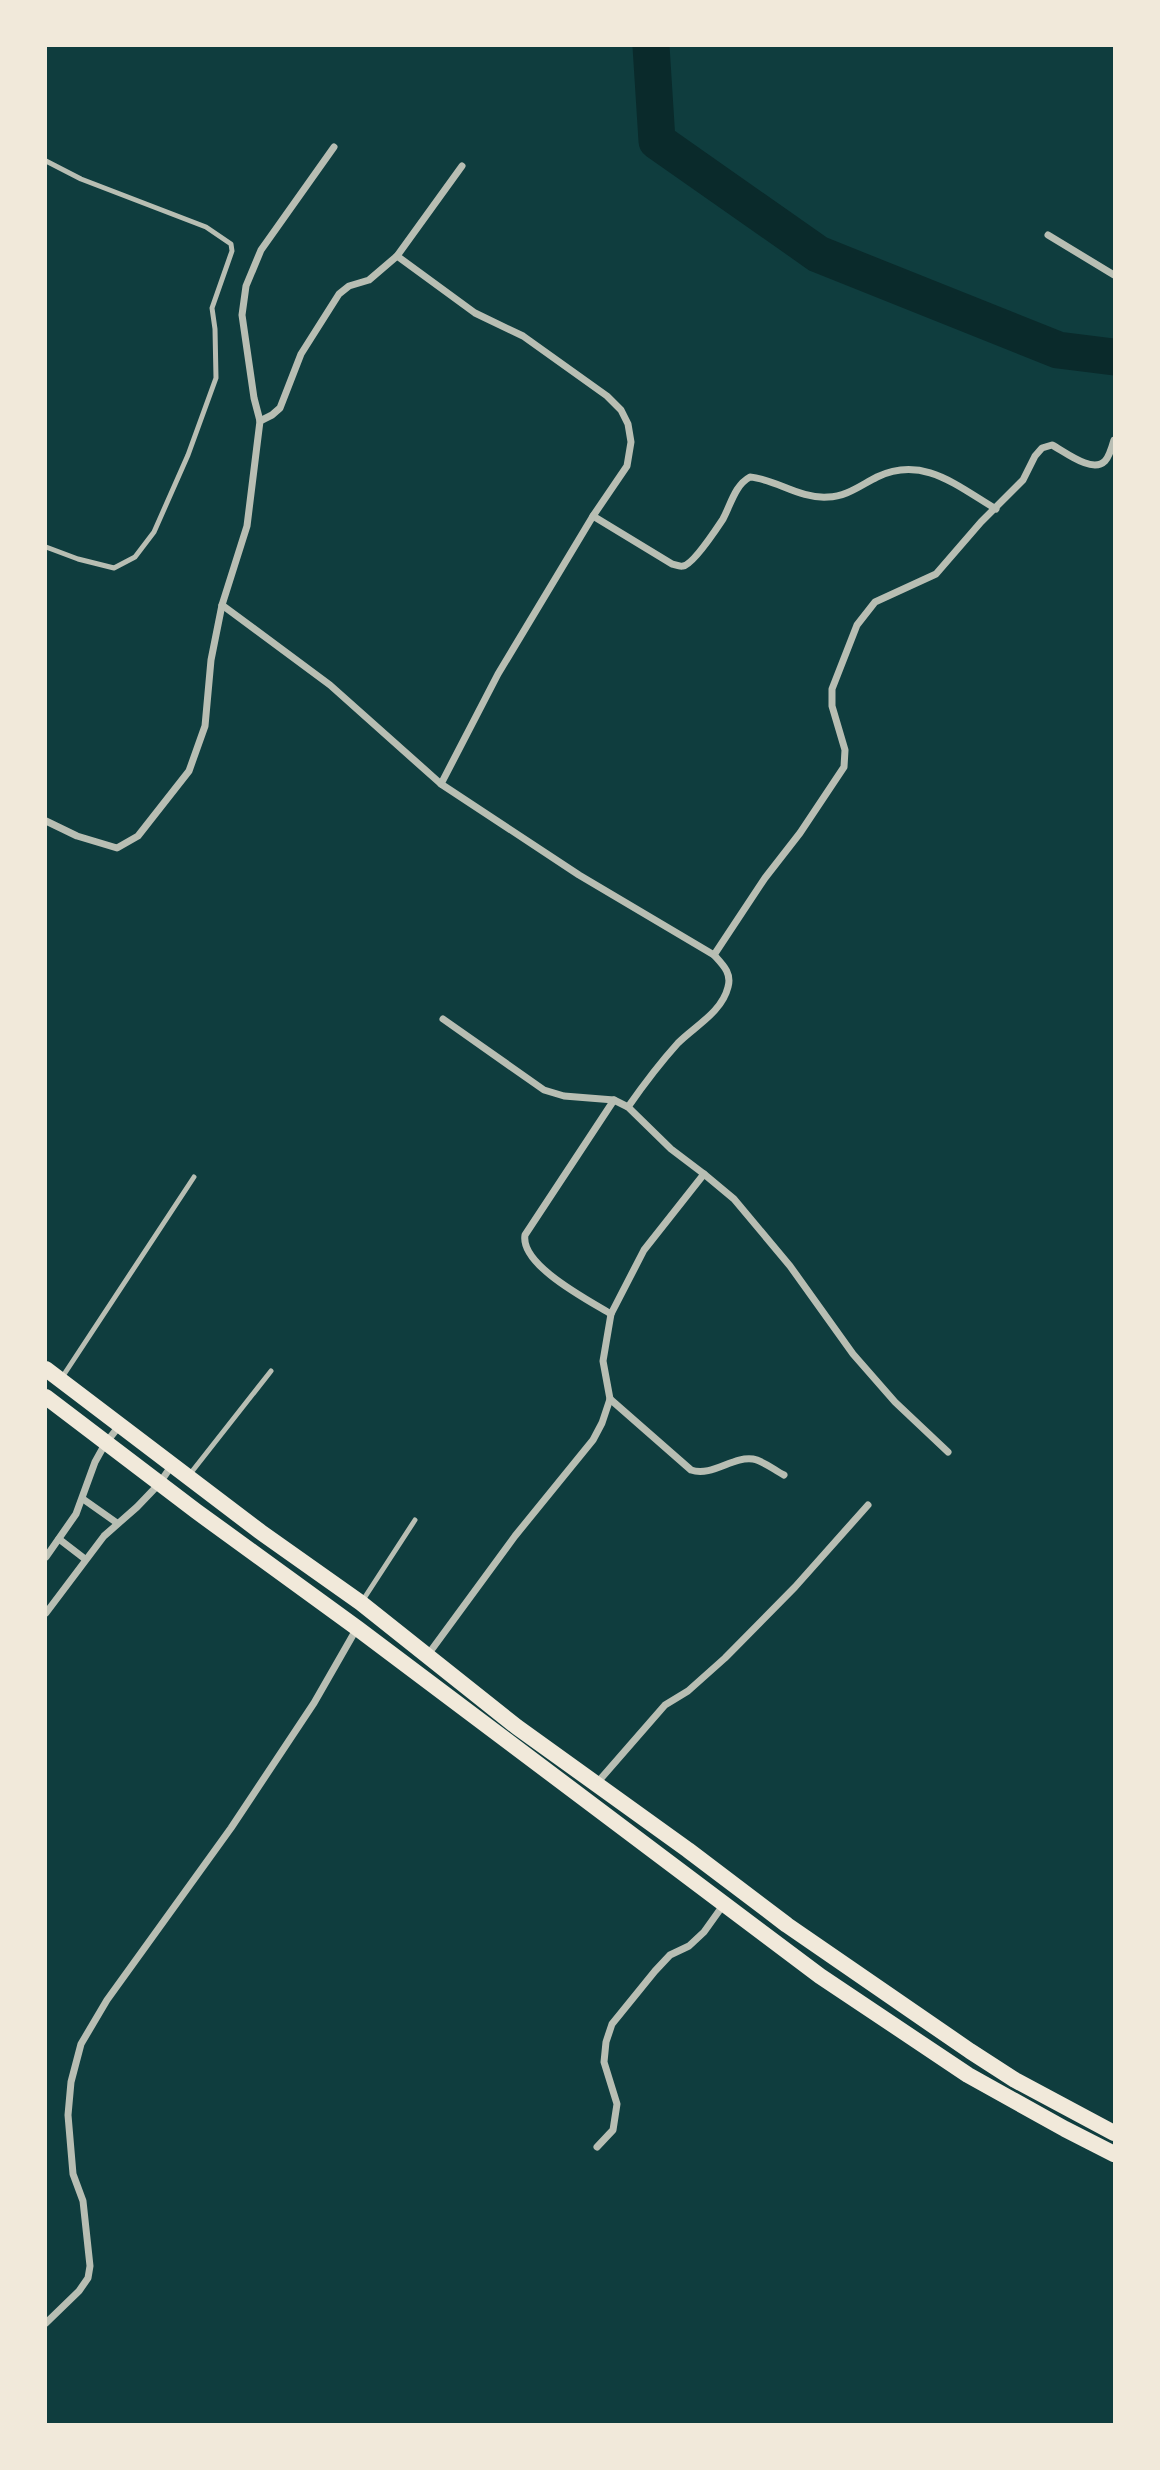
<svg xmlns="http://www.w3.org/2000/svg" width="1160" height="2470" viewBox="0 0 1160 2470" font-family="'DM Sans',sans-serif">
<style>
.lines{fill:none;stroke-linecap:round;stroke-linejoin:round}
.river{stroke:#0a2a2b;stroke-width:37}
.service{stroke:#b8beb3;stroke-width:5}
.minor{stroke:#b8beb3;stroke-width:7}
.trunk{stroke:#f1e9da;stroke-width:16}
</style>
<rect width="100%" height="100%" fill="#0f3d3e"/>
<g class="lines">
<!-- river -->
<path class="river" d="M651 46 657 141 818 254 1058 350 1114 357"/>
<!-- service -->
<g class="service">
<path d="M46 161 81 179 206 227 231 244 232 251 212 308 215 329 216 378 188 455 154 532 135 557 114 568 78 559 46 547"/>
<path d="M61 1379 194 1177"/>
<path d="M190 1474 271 1371"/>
<path d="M363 1600 415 1520"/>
</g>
<!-- minor -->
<g class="minor">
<path d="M1048 235 1114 275"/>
<path d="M397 256 475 313 523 336 607 396 621 410 628 424 631 442 627 466 593 516 498 674 441 784 579 875 714 955C723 965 732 973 728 987 722 1012 695 1026 678 1043 660 1063 644 1084 628 1107"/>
<path d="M260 421 272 415 280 408 301 354 339 294 349 286 369 280 397 256 462 166"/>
<path d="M593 516 672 564C676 565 680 567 683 566 693 565 717 528 723 519 731 504 735 485 750 477 776 479 799 499 828 497 846 497 861 485 877 477 923 455 957 486 996 509"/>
<path d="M222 605 330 685 441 784"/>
<path d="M46 821 77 836 117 848 138 836 189 771 205 726 211 660 222 605 247 526 260 421 254 398 242 315 246 286 261 250 334 147"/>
<path d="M714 955 765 878 800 833 844 767 845 750 832 706V689L857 625 875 602 936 574 981 522 1023 480 1035 456 1042 448 1052 445C1064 451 1092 474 1105 461 1109 457 1112 447 1114 440"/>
<path d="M704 1174 734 1199 790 1266 853 1354 895 1402 948 1452"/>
<path d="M611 1314C588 1300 520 1265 525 1235L614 1100"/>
<path d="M610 1399 691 1470C712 1477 733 1456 753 1459 764 1461 774 1470 784 1475"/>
<path d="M83 1499 117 1523"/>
<path d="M59 1539 85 1559"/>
<path d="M46 1557 76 1514 95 1462 105 1444 120 1425"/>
<path d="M46 1613 104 1536 137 1507 159 1484 172 1465"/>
<path d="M427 1656 515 1536 593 1440 602 1423 610 1399 603 1361 611 1314 644 1250 704 1174 671 1149 628 1107 614 1100 564 1096 544 1090 443 1019"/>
<path d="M597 1783 665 1705 688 1691 725 1658 795 1587 868 1505"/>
<path d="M597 2147 613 2130 617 2104 604 2062 606 2042 612 2024 655 1971 670 1955 689 1946 704 1932 724 1904"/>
<path d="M46 2323 79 2291 88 2278 90 2266 83 2201 73 2174 68 2115 71 2082 81 2044 107 2000 231 1828 314 1703 357 1628"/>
</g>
<!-- trunk -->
<g class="trunk">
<path d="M46 1369 262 1533 361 1603 517 1727 688 1850 787 1925 970 2051 1015 2080 1114 2133"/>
<path d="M46 1397 196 1511 357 1628 820 1976 968 2075 1065 2129 1114 2154"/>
</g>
</g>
<!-- border -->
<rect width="1160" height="2470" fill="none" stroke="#f1e9da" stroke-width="94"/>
</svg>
